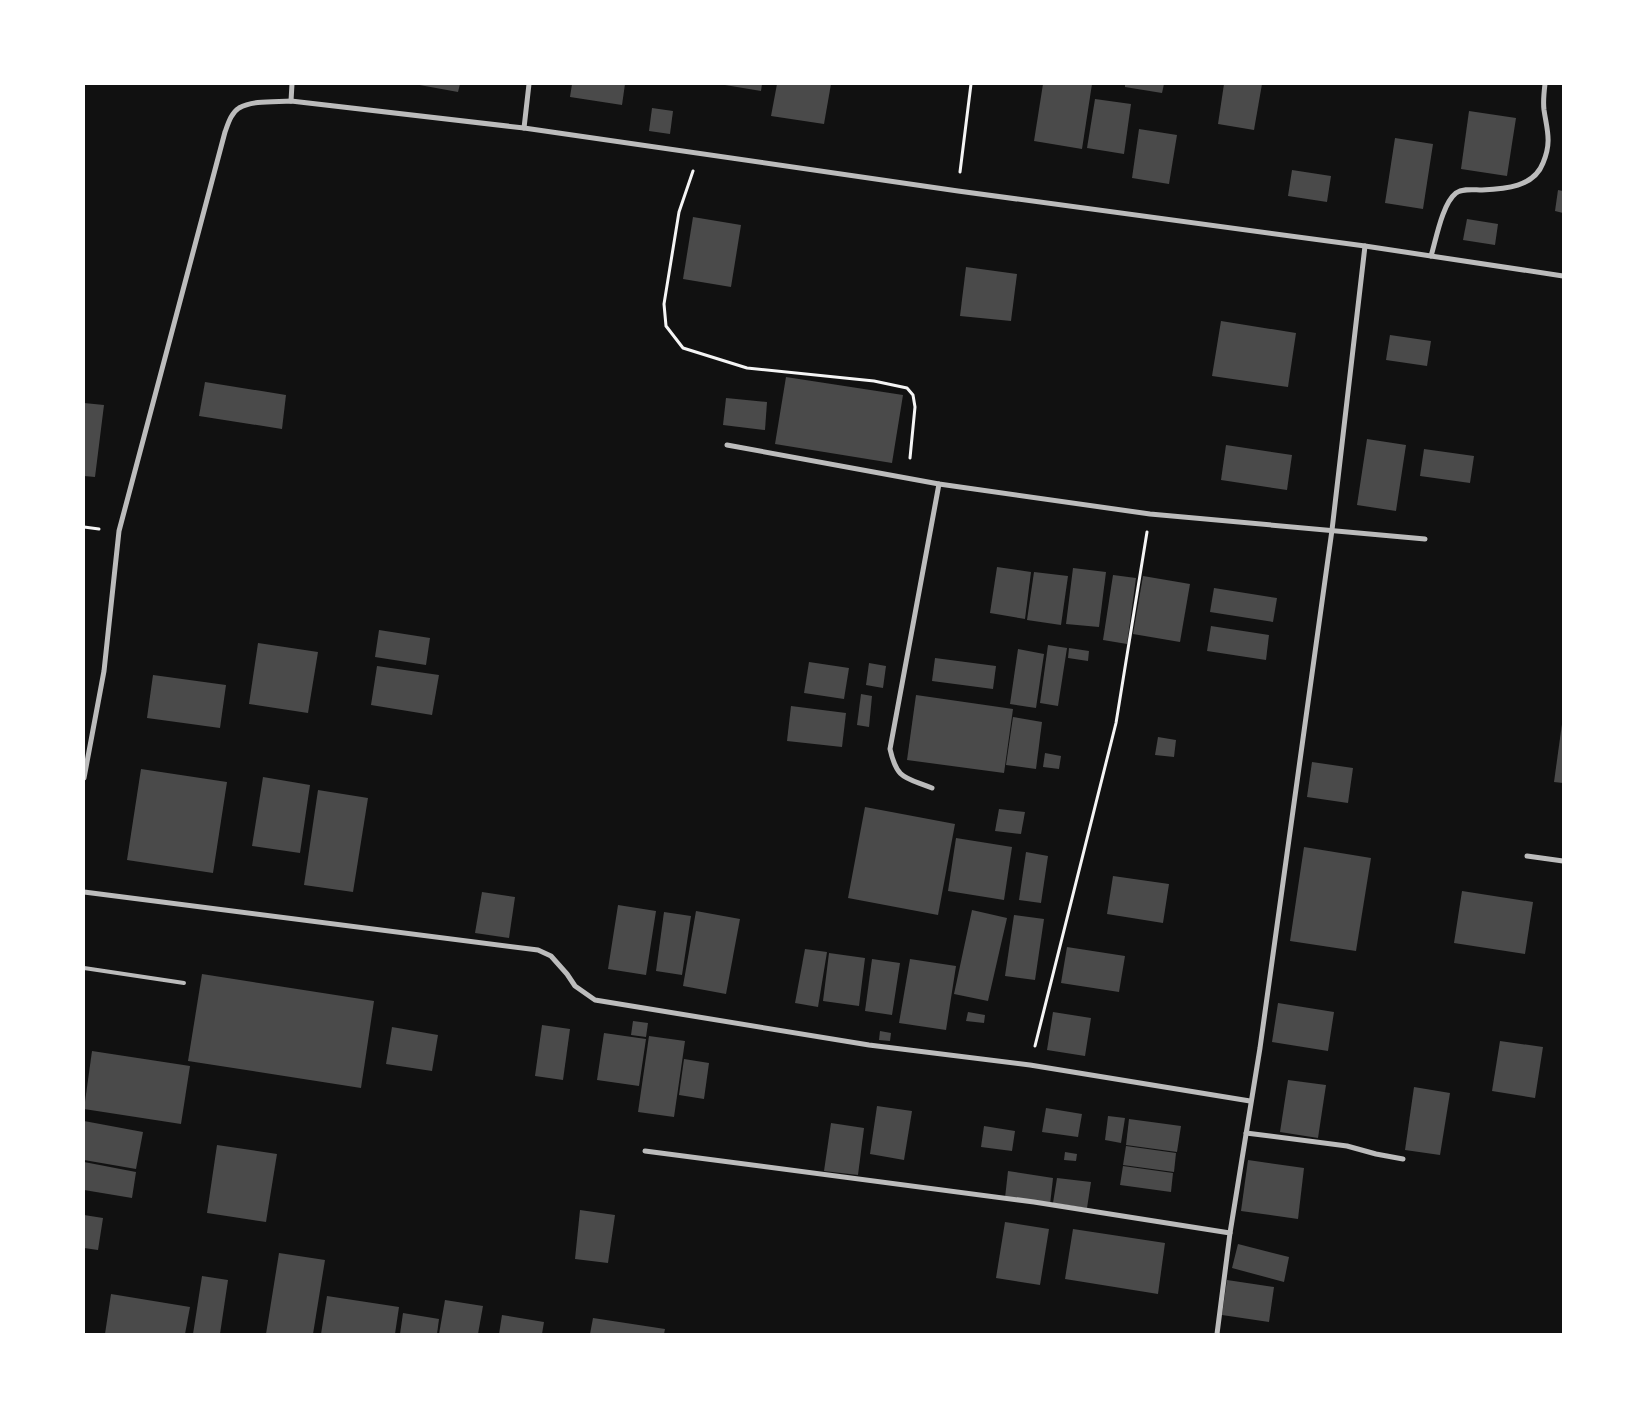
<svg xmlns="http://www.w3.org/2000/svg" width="1647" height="1418" viewBox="0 0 1647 1418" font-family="'Archivo Narrow',sans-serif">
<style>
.building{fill:#4a4a4a}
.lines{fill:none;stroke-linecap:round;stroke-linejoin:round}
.path{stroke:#f5f5f5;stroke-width:3}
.service{stroke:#bcbcbc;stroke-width:4}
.minor{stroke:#bcbcbc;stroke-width:5}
</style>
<rect width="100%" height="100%" fill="#111"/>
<!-- building -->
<g class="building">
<path d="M414 84H460L458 92Z"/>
<path d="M572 84H625L622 105 570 97Z"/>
<path d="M725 84H762L761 91 725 85Z"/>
<path d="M777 84H831L824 124 771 116Z"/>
<path d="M1043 84H1092L1082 149 1034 141Z"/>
<path d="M1125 84H1164L1162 93 1125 87Z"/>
<path d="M1224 84H1262L1254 130 1218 124Z"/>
<path d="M1095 99 1131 104 1124 154 1087 148Z"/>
<path d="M652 108 673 111 670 134 649 131Z"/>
<path d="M1469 111 1516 118 1507 176 1461 169Z"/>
<path d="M1139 129 1177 135 1169 184 1132 178Z"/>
<path d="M1395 138 1433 144 1423 209 1385 203Z"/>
<path d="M1292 170 1331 176 1327 202 1288 196Z"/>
<path d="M1558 190 1563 191V213L1555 211Z"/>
<path d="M693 217 741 225 731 287 683 279Z"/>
<path d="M1467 219 1498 224 1495 245 1463 240Z"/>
<path d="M966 267 1017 274 1011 321 960 316Z"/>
<path d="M1221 321 1296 333 1288 387 1212 376Z"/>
<path d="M1390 335 1431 341 1427 366 1386 360Z"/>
<path d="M786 377 903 395 892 463 775 444Z"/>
<path d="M205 382 286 395 282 429 199 416Z"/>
<path d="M726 398 767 402 765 430 723 425Z"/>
<path d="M84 403 104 405 95 477 84 476Z"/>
<path d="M1367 439 1406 445 1396 511 1357 505Z"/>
<path d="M1226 445 1292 455 1287 490 1221 480Z"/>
<path d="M1424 449 1474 456 1470 483 1420 476Z"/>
<path d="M997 567 1031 572 1025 619 990 613Z"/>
<path d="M1073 568 1106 572 1099 627 1066 624Z"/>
<path d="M1034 572 1068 576 1061 625 1027 620Z"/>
<path d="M1113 575 1136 578 1127 644 1103 640Z"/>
<path d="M1143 576 1190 584 1180 642 1133 634Z"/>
<path d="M1214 588 1277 598 1273 622 1210 612Z"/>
<path d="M1211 626 1269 635 1266 660 1207 651Z"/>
<path d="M379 630 430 638 426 665 375 657Z"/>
<path d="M258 643 318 652 308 713 249 704Z"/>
<path d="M1048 645 1067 648 1058 706 1040 703Z"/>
<path d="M1069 648 1089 651 1088 661 1068 658Z"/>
<path d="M1018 649 1044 654 1036 708 1010 704Z"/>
<path d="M935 658 996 666 993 689 932 681Z"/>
<path d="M809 662 849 668 844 699 804 693Z"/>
<path d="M869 663 886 666 883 688 866 685Z"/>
<path d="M377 666 439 675 432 715 371 705Z"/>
<path d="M153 675 226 685 220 728 147 718Z"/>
<path d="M861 694 872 696 869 727 857 725Z"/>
<path d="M916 695 1013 709 1004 773 907 760Z"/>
<path d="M791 706 846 713 842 747 787 741Z"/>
<path d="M1013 717 1042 722 1036 769 1006 765Z"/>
<path d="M1562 724H1563V783L1554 782Z"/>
<path d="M1158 737 1176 740 1174 757 1155 755Z"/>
<path d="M1045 753 1061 756 1059 769 1043 767Z"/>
<path d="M1312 762 1353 768 1348 803 1307 797Z"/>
<path d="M141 769 227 782 213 873 127 860Z"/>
<path d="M263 777 310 785 300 853 252 846Z"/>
<path d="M318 790 368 798 353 892 304 885Z"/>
<path d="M865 807 955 824 938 915 848 898Z"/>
<path d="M999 809 1025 812 1021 834 995 831Z"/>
<path d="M956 838 1012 847 1004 900 948 891Z"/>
<path d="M1304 847 1371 858 1356 951 1290 941Z"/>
<path d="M1026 852 1048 856 1041 903 1019 900Z"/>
<path d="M1113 876 1169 884 1163 923 1107 914Z"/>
<path d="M1462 891 1533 902 1525 954 1454 943Z"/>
<path d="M482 892 515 897 509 938 475 933Z"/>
<path d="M618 905 656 911 646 975 608 969Z"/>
<path d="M972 910 1007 918 988 1001 954 994Z"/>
<path d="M696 911 740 919 726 994 683 986Z"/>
<path d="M664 912 691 916 682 975 656 971Z"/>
<path d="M1014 915 1044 919 1035 980 1005 976Z"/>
<path d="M1067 947 1125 956 1119 992 1061 983Z"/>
<path d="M805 949 827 952 818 1007 795 1003Z"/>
<path d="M829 953 865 958 859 1006 823 1001Z"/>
<path d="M872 959 900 963 892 1015 865 1011Z"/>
<path d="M910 959 956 966 946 1030 899 1023Z"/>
<path d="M202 974 374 1001 361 1088 188 1061Z"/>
<path d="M1278 1003 1334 1012 1328 1051 1272 1042Z"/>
<path d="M968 1012 985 1015 984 1023 966 1021Z"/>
<path d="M1053 1012 1091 1018 1085 1056 1047 1050Z"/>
<path d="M633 1021 648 1023 646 1037 631 1035Z"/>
<path d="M542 1025 570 1029 563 1080 535 1076Z"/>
<path d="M392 1027 438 1035 432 1071 386 1064Z"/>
<path d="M880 1031 891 1033 890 1041 879 1040Z"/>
<path d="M604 1033 646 1039 639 1086 597 1080Z"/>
<path d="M649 1036 685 1041 674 1117 638 1112Z"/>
<path d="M1500 1041 1543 1047 1535 1098 1492 1091Z"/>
<path d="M92 1051 190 1066 181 1124 84 1109Z"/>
<path d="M684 1059 709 1063 704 1099 679 1095Z"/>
<path d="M1288 1080 1326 1085 1318 1138 1280 1132Z"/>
<path d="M1414 1087 1450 1093 1440 1155 1405 1150Z"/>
<path d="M877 1106 912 1111 904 1160 870 1154Z"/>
<path d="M1046 1108 1082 1114 1078 1137 1042 1132Z"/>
<path d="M1108 1116 1125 1118 1121 1143 1105 1140Z"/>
<path d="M1129 1119 1181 1126 1177 1152 1126 1145Z"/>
<path d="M84 1121 143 1132 136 1169 84 1160Z"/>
<path d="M831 1123 864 1128 858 1175 824 1171Z"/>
<path d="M984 1126 1015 1131 1012 1151 981 1147Z"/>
<path d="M217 1145 277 1154 266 1222 207 1213Z"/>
<path d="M1126 1146 1176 1153 1174 1172 1123 1165Z"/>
<path d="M1065 1152 1077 1154 1076 1161 1064 1160Z"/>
<path d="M1248 1160 1304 1168 1298 1219 1241 1211Z"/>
<path d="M84 1162 136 1172 132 1198 84 1190Z"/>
<path d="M1123 1166 1173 1173 1171 1192 1120 1185Z"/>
<path d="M1008 1171 1053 1178 1050 1205 1005 1198Z"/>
<path d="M1057 1178 1091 1182 1087 1208 1053 1203Z"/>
<path d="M580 1210 615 1215 608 1263 575 1259Z"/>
<path d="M84 1215 103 1218 98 1250 84 1248Z"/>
<path d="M1005 1222 1049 1229 1040 1285 996 1278Z"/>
<path d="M1073 1229 1165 1243 1158 1294 1065 1279Z"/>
<path d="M1238 1244 1289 1257 1284 1282 1232 1268Z"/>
<path d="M279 1253 325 1260 313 1334H266Z"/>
<path d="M202 1276 228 1280 220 1334H193Z"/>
<path d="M1227 1280 1274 1287 1269 1322 1222 1315Z"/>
<path d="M111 1294 190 1307 185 1334H105Z"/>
<path d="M327 1296 399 1307 395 1334H321Z"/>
<path d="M445 1300 483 1306 478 1334H439Z"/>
<path d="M403 1313 439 1319 437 1334H400Z"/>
<path d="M502 1315 544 1322 542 1334H499Z"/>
<path d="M593 1318 665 1329 664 1334H590Z"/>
</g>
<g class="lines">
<!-- path -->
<g class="path">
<path d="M693 171 679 212 664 304 666 326 683 348 747 368 874 381 907 388 913 395 915 407 910 458"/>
<path d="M960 172 971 84"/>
<path d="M84 527 99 529"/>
<path d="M1035 1046 1116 723 1147 532"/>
</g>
<!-- service -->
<path class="service" d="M84 968 184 983"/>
<!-- minor -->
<g class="minor">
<path d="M291 101 292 84"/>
<path d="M524 128 529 84"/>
<path d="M1431 256C1436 240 1442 204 1456 193 1463 188 1474 190 1482 190 1505 189 1534 187 1543 163 1552 142 1547 130 1544 110 1543 102 1544 92 1545 84"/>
<path d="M727 445 939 484 1150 514 1425 539"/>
<path d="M84 778 104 671 119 531 225 132C228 124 231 113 239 108 253 100 275 102 291 101L524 128 958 191 1365 246 1563 276"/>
<path d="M932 788C905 777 897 780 890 749L939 484"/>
<path d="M1527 856 1563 861"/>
<path d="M84 892 538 950 551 956 567 974 575 986 595 1000 869 1045 1030 1065 1250 1101"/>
<path d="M1246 1133 1347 1146 1376 1154 1403 1159"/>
<path d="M645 1151 1034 1202 1230 1233"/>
<path d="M1217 1334 1230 1233 1260 1048 1332 530 1365 246"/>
</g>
</g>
<!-- border -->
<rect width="1647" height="1418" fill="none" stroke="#ffffff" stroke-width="170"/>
</svg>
